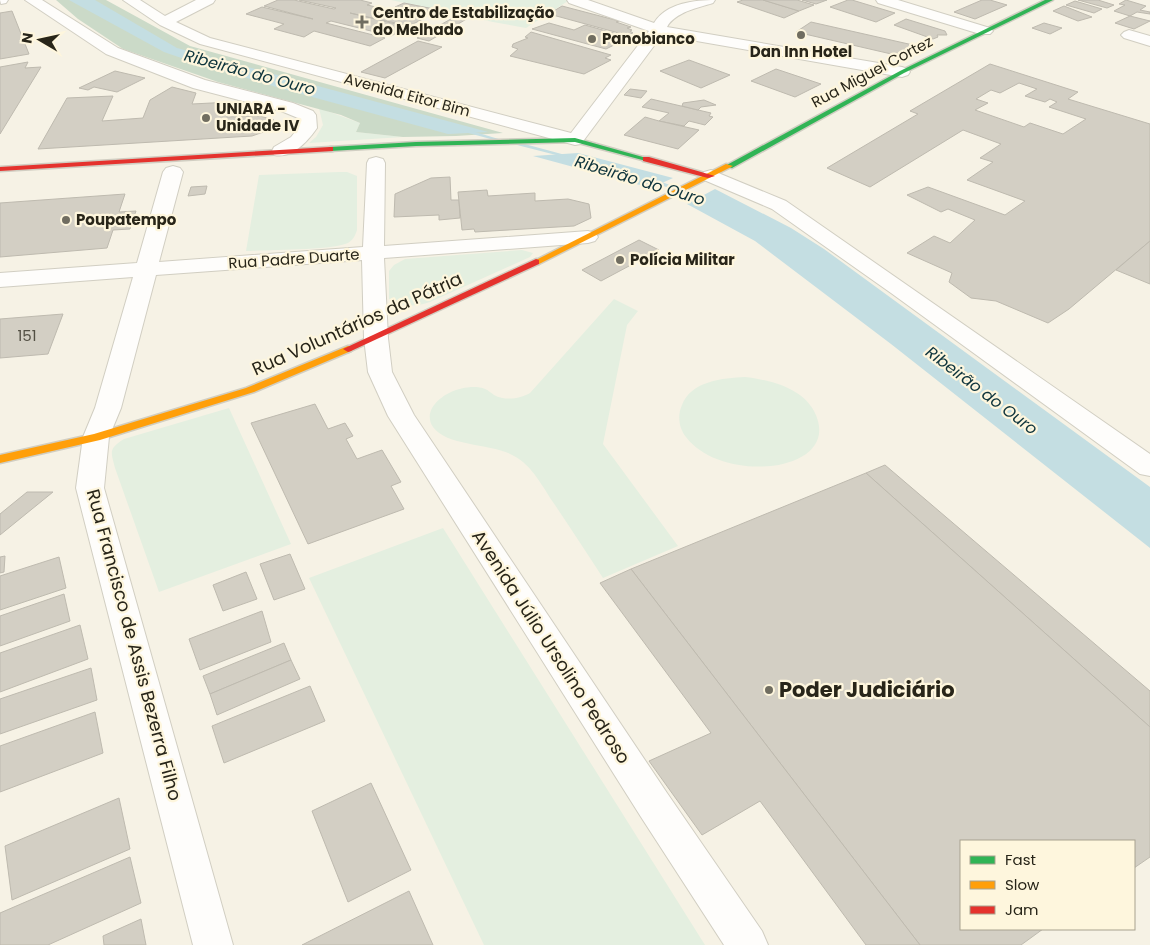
<svg xmlns="http://www.w3.org/2000/svg" width="1150" height="945" viewBox="0 0 1150 945" font-family="Poppins,sans-serif">
<style>
.green{fill:#e4efe0}
.forest{fill:#cbdac8}
.water{fill:#c4dee2}
.lines{fill:none;stroke-linecap:round;stroke-linejoin:round}
.stream{fill:#c4dee2;fill-rule:evenodd}
.building{fill:#d3cfc4;stroke:#bebaaf;fill-rule:evenodd}
.street-casing{stroke:#d1cec2;stroke-width:2}
.fast-casing{stroke:#d1cec2;stroke-width:3}
.slow-casing{stroke:#d1cec2;stroke-width:3}
.jam-casing{stroke:#d1cec2;stroke-width:3}
.street{fill:#fefdfb;fill-rule:evenodd}
.fast{fill:#30b455;fill-rule:evenodd}
.slow{fill:#ff9f0a;fill-rule:evenodd}
.jam{fill:#e5322d;fill-rule:evenodd}
.poi-dot{fill:#706d60;stroke:#fef6dd;stroke-width:2}
.labels{text-anchor:middle;stroke-width:4.5;stroke-linejoin:round;paint-order:stroke}
.far-poi-label{font-size:15px;font-weight:bold;fill:#282519;stroke:#fef6dd;text-anchor:start}
.far-street-label{font-size:15px;fill:#282519;stroke:#fef6dd}
.number-label{font-size:15px;fill:#535044}
.far-water-label{font-size:16px;font-style:italic;fill:#0e343c;stroke:#fef6dd}
.street-label{font-size:18px;fill:#282519;stroke:#fef6dd}
.near-poi-label{font-size:21px;font-weight:bold;fill:#282519;stroke:#fef6dd;text-anchor:start}
</style>
<rect width="100%" height="100%" fill="#f6f2e5"/>
<!-- green -->
<g class="green">
<path d="M391 0H565L568 1 526 28 493 22Z"/>
<path d="M319 108 360 123 356 132 403 137 309 143 316 137 323 125Z"/>
<path d="M339 172H347L357 176V230C355 236 353 240 348 243 334 250 267 250 246 251L259 175Z"/>
<path d="M522 250 533 253 530 257 430 302C415 307 404 307 389 299V271L394 265 405 259Z"/>
<path d="M614 299 638 311 627 325 603 444 678 546 603 578C587 553 571 529 555 505 543 488 533 466 514 456 493 443 447 447 433 427 423 412 438 398 451 392 460 388 475 385 485 389 488 390 491 393 494 395 505 401 520 399 530 393Z"/>
<path d="M745 377C769 380 801 387 814 411 846 472 723 486 686 437 679 428 677 416 682 405 691 381 723 378 745 377Z"/>
<path d="M229 408 291 544 159 592 115 468C111 452 108 449 124 439Z"/>
<path d="M443 528 705 945H484L309 578Z"/>
</g>
<!-- forest -->
<path class="forest" d="M56 0H106L190 46 503 133 456 136 403 137 356 132 360 123 341 115 218 82 123 49 78 19Z"/>
<!-- water -->
<g class="water">
<path d="M69 0H95L177 48 488 132 448 134 283 89 190 61 164 52Z"/>
<path d="M578 153 673 178 651 188 533 156Z"/>
<path d="M715 189 791 228 824 249 1150 487V548L891 344 755 241 687 204Z"/>
</g>
<g class="lines">
<!-- stream -->
<g class="stream">
<path d="M461 129H465L502 140 498 141 461 131Z"/>
<path d="M517 143H521L569 156 564 157 517 145Z"/>
<path d="M650 179H654L712 201 707 202 650 181Z"/>
</g>
</g>
<!-- building -->
<g class="building">
<path d="M278 0H294L334 9 336 8 299 0H360L372 3 367 5 425 18 409 26 350 13 408 27 391 36 331 21 326 23 385 38 370 46 314 31 304 37 274 29 284 24 246 14 262 7 313 19 264 6Z"/>
<path d="M743 0H763L799 11 784 18 737 2Z"/>
<path d="M763 0H797L814 5 799 11Z"/>
<path d="M802 0H827L816 4Z"/>
<path d="M848 0H852L895 13 876 22 830 7Z"/>
<path d="M982 0H990L1007 5 975 19 954 12Z"/>
<path d="M1078 0H1098L1114 5 1107 8Z"/>
<path d="M1126 0 1146 6 1140 10 1150 12V14L1137 12 1130 16 1114 11 1125 5 1119 4Z"/>
<path d="M1075 1 1102 9 1094 13 1066 5Z"/>
<path d="M404 3 434 9 425 13 395 7Z"/>
<path d="M562 6 619 21 616 22 631 27 627 28 632 30 630 31 633 33 626 35 549 14Z"/>
<path d="M1064 6 1092 17 1078 21 1053 11Z"/>
<path d="M12 11 29 54 0 59V13Z"/>
<path d="M458 15 470 17 429 41 417 38Z"/>
<path d="M1130 16 1150 21 1134 29 1115 23Z"/>
<path d="M906 19 945 31 947 35H937L938 37 933 39 894 25Z"/>
<path d="M811 22 913 45 900 56 796 32Z"/>
<path d="M549 23 574 30 585 25 624 36 612 41 618 43 606 49 532 29Z"/>
<path d="M1044 23 1062 28 1050 34 1032 28Z"/>
<path d="M531 32 611 55 605 58 611 60 584 74 510 56 518 49 512 47 513 44 528 38 525 37Z"/>
<path d="M418 41 442 47 385 78 361 72Z"/>
<path d="M689 60 730 75 701 88 660 71Z"/>
<path d="M28 62 25 68 41 67 0 134V67Z"/>
<path d="M990 64 1078 92 1068 99 1150 124V241L1069 309 1048 323 996 301 971 298 949 282 952 273 907 253 934 236 950 243 975 220 948 209 941 212 907 195 928 187 1005 215 1025 201 967 180 993 162 980 158 1001 144 963 130 870 187 827 168 918 114 910 111ZM1019 83 1037 89 1025 96 1045 102 1050 99 1057 102 1049 107 1086 119 1063 134 1030 123 1024 127 975 110 988 103 976 99 991 90 1000 93Z"/>
<path d="M776 69 821 84 795 97 751 81Z"/>
<path d="M115 71 145 78 117 92 94 87 88 90 79 88Z"/>
<path d="M172 87 196 93 192 104 231 102 227 117 260 116 274 120V125L269 130 252 136 38 149 67 98 113 96 102 121 143 118 150 100Z"/>
<path d="M630 89 647 91 641 98 624 95Z"/>
<path d="M651 99 711 113 709 116 713 117 705 125 689 121 684 126 659 121 669 113 642 107Z"/>
<path d="M704 100 716 105 701 107 698 110 682 106 683 103Z"/>
<path d="M645 117 659 121 699 130 678 149 624 135Z"/>
<path d="M450 177 451 200H459L460 218 439 220V215L394 217 395 194 431 178Z"/>
<path d="M207 186 205 194 188 196 191 187Z"/>
<path d="M487 190 488 196 535 193V201L568 199 589 204 591 218 574 226 475 232 474 229 462 230 458 192Z"/>
<path d="M125 194 119 212 136 211 130 229 113 230 107 248 0 257V203Z"/>
<path d="M639 240 659 250 601 281 582 270Z"/>
<path d="M1150 241V284L1116 270Z"/>
<path d="M63 314 48 354 0 358V319Z"/>
<path d="M315 404 328 429 345 423 353 436 346 439 357 459 382 450 401 482 391 486 404 509 308 544 251 423Z"/>
<path d="M885 465 1150 691V727L866 473Z"/>
<path d="M866 473 1150 727V857L1134 868V841H961V929H1043L1021 945H920L631 569Z"/>
<path d="M27 492H53L0 535V514Z"/>
<path d="M290 554 305 589 274 600 260 564Z"/>
<path d="M5 556 4 572 0 573V557Z"/>
<path d="M59 557 66 588 0 610V576Z"/>
<path d="M631 569 920 945H866L760 801 702 835 649 761 711 733 600 583Z"/>
<path d="M246 572 257 599 223 611 213 585Z"/>
<path d="M64 594 70 621 0 646V616Z"/>
<path d="M262 611 271 642 200 670 189 639Z"/>
<path d="M80 625 88 659 0 692V653Z"/>
<path d="M284 643 291 660 210 694 203 676Z"/>
<path d="M291 660 300 679 217 715 210 694Z"/>
<path d="M91 668 97 700 0 734V699Z"/>
<path d="M310 686 325 721 224 763 212 726Z"/>
<path d="M95 712 103 753 0 792V746Z"/>
<path d="M371 783 411 870 348 902 312 811Z"/>
<path d="M119 798 130 849 12 900 5 846Z"/>
<path d="M130 857 141 903 48 945H0V913Z"/>
<path d="M409 891 433 945H302Z"/>
<path d="M141 919 146 945H104L103 936Z"/>
</g>
<g class="lines">
<!-- street casing -->
<g class="street-casing">
<g id="street">
<path d="M0 0H8L6 3 1 4Z"/>
<path d="M25 0H42L118 48 205 80 293 103 313 111 316 115 317 128C308 141 292 159 274 155L272 151 274 147 291 137 299 127 298 118 281 111 193 88 106 54Z"/>
<path d="M123 0H140L165 16 196 0H215L213 3 176 22 210 38 571 133 649 31 569 3 567 0H588L654 23C666 3 695 0 715 0L713 3C698 8 675 12 667 27L902 67 908 69 910 72 908 75 902 77 662 35 581 144 575 145 200 44 160 25Z"/>
<path d="M876 0H898L990 28 993 31 990 34H980L878 3Z"/>
<path d="M1129 30 1150 36V46L1124 38 1121 35 1124 32Z"/>
<path d="M376 157 383 159 385 163 384 246 588 231 595 233 598 237 595 241 588 243 384 258 388 338 392 372 414 415 667 793 762 931 768 945H724L641 817 388 416 368 372 364 338 362 260 156 275 121 408 109 437 104 488 233 945H193L76 488 83 437 95 408 133 277 0 287V273L137 263 163 172 166 168 173 166 180 168 183 172 159 262 363 247 367 163 369 159Z"/>
<path d="M711 170 786 201 1150 454V476L1140 474 891 293 772 209 704 180 701 176 704 172Z"/>
</g>
</g>
<!-- fast casing -->
<g class="fast-casing">
<g id="fast">
<path d="M1045 0H1053L904 73 732 168 725 166 900 71Z"/>
<path d="M575 138 650 159 646 161 575 142 416 146 330 151 326 149 330 147 416 142Z"/>
</g>
</g>
<!-- slow casing -->
<g class="slow-casing">
<g id="slow">
<path d="M726 164 733 166 539 264H533L532 262Z"/>
<path d="M348 346 351 347 353 349 351 351 254 392 100 440 0 463V455L94 434 246 388Z"/>
</g>
</g>
<!-- jam casing -->
<g class="jam-casing">
<g id="jam">
<path d="M330 147H333V151L0 171V167Z"/>
<path d="M643 157H649L715 176 708 178 643 161Z"/>
<path d="M536 259 539 260V264L351 351 348 352 343 349Z"/>
</g>
</g>
<!-- street -->
<use href="#street" class="street"/>
<!-- fast -->
<use href="#fast" class="fast"/>
<!-- slow -->
<use href="#slow" class="slow"/>
<!-- jam -->
<use href="#jam" class="jam"/>
</g>
<!-- markers -->
<g class="poi-dot">
<path d="M359.5 14.5h5v5h5v5h-5v5h-5v-5h-5v-5h5z"/>
<circle cx="801" cy="35" r="5"/>
<circle cx="592" cy="39" r="5"/>
<circle cx="206" cy="118" r="5"/>
<circle cx="66" cy="220" r="5"/>
<circle cx="620" cy="260" r="5"/>
<circle cx="769" cy="690" r="5"/>
</g>
<g class="labels">
<!-- far-poi labels -->
<g class="far-poi-label">
<text x="373" y="18">Centro de Estabilização<tspan x="373" dy="17">do Melhado</tspan></text>
<text x="602" y="44">Panobianco</text>
<text x="801" y="57" text-anchor="middle">Dan Inn Hotel</text>
<text x="216" y="114">UNIARA -<tspan x="216" dy="17">Unidade IV</tspan></text>
<text x="76" y="225">Poupatempo</text>
<text x="630" y="265">Polícia Militar</text>
</g>
<!-- far-street labels -->
<g class="far-street-label">
<text transform="translate(872 72) rotate(-28)" y="5">Rua Miguel Cortez</text>
<text transform="translate(407 95) rotate(15)" y="5">Avenida Eitor Bim</text>
<text transform="translate(294 259) rotate(-4)" y="5">Rua Padre Duarte</text>
</g>
<!-- number labels -->
<g class="number-label">
<text x="27" y="341">151</text>
</g>
<!-- far-water labels -->
<g class="far-water-label">
<text transform="translate(250 72) rotate(15)" y="6">Ribeirão do Ouro</text>
<text transform="translate(640 180) rotate(17)" y="6">Ribeirão do Ouro</text>
<text transform="translate(982 390) rotate(37)" y="6">Ribeirão do Ouro</text>
</g>
<!-- street labels -->
<g class="street-label">
<text transform="translate(357 324) rotate(-24)" y="6">Rua Voluntários da Pátria</text>
<text transform="translate(134 645) rotate(75)" y="6">Rua Francisco de Assis Bezerra Filho</text>
<text transform="translate(551 647) rotate(57)" y="6">Avenida Júlio Ursolino Pedroso</text>
</g>
<!-- near-poi labels -->
<g class="near-poi-label">
<text x="779" y="697">Poder Judiciário</text>
</g>
</g>
<!-- legend -->
<rect x="960" y="840" width="175" height="90" fill="#fef6dd" stroke="#a8a28f"/>
<rect x="970" y="856" width="25" height="8" fill="#30b455" stroke="#a8a28f"/>
<text x="1005" y="865" font-size="15" fill="#282519">Fast</text>
<rect x="970" y="881" width="25" height="8" fill="#ff9f0a" stroke="#a8a28f"/>
<text x="1005" y="890" font-size="15" fill="#282519">Slow</text>
<rect x="970" y="906" width="25" height="8" fill="#e5322d" stroke="#a8a28f"/>
<text x="1005" y="915" font-size="15" fill="#282519">Jam</text>
<!-- north arrow -->
<g transform="translate(40 40) rotate(279)" stroke="#fef6dd" stroke-width="4" paint-order="stroke">
<path d="M0-4L9 19L0 12L-9 19Z" fill="#282519"/>
<text y="-8" font-size="14" font-weight="bold" text-anchor="middle" fill="#282519">N</text>
</g>
</svg>
